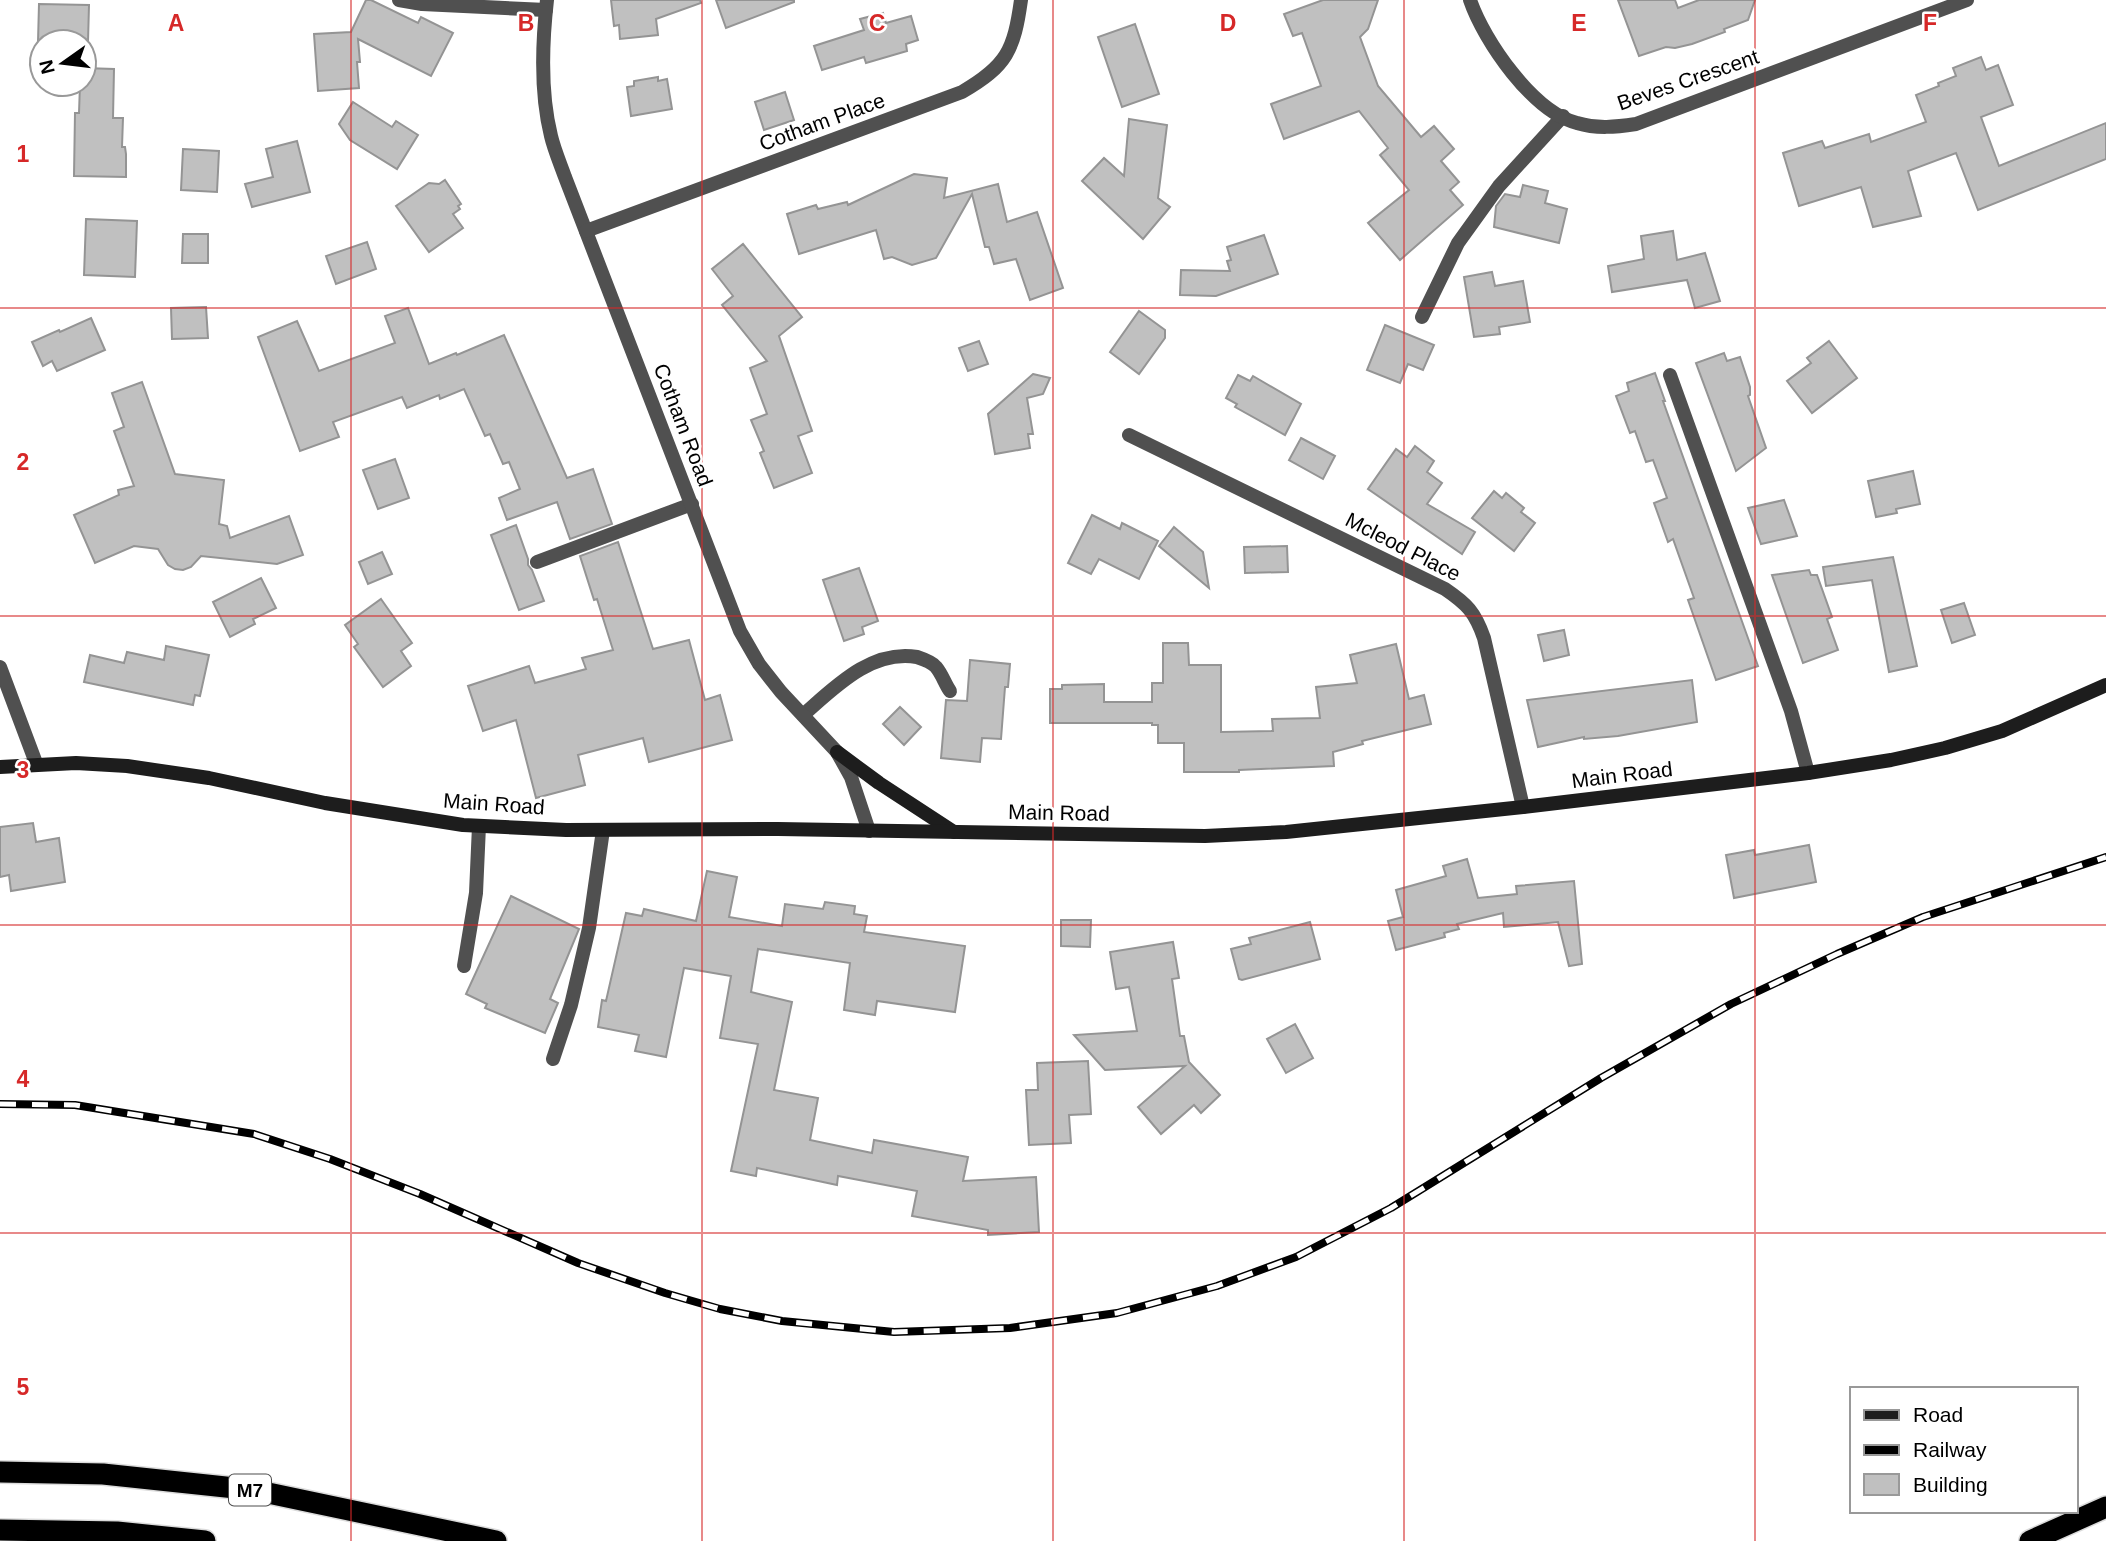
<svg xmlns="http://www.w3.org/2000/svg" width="2106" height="1541" viewBox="0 0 2106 1541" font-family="Arial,sans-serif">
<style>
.building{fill:#c0c0c0;stroke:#949494;stroke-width:2}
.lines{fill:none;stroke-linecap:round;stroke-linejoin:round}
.motorway-casing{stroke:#dbdbdb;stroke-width:24}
.service{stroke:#505050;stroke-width:14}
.minor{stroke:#505050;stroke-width:14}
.secondary{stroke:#1d1d1d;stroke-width:14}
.motorway{stroke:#000;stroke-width:21}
.rail-casing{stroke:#000;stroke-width:8}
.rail{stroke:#fff;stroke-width:5;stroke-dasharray:16;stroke-linecap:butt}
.grid{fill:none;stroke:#d62828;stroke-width:2;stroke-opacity:0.55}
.labels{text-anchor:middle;stroke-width:5;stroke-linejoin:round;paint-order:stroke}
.shield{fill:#fff;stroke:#4c4c4c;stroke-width:2}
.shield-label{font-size:19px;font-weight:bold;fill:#000}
.street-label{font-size:21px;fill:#000;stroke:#fff}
.grid-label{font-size:23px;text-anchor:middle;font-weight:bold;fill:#d62828;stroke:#fff;stroke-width:5;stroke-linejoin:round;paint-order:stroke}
</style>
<rect width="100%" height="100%" fill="#fff"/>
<!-- building -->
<g class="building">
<path d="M366 0H371L418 23 421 17 453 33 431 76 358 39 360 62H357L359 88 318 91 314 34 351 32Z"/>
<path d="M611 0H700L701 3 656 19 658 35 620 39 619 25 614 26Z"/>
<path d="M716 0H794V2L726 28Z"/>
<path d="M1323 0H1378L1368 29 1360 37 1378 86 1421 137 1434 126 1454 149 1441 161 1459 182 1450 190 1463 205 1400 260 1368 223 1409 190 1380 155 1388 148 1359 111 1284 139 1271 104 1321 86 1302 33 1293 36 1284 14Z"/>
<path d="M1618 0H1675L1678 8 1699 0H1755L1748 20 1724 29 1725 32 1692 44 1675 48 1666 47 1639 56Z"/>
<path d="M39 4 89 5 88 42H38Z"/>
<path d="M883 13 886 23 911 16 918 40 906 44 907 51 866 63 864 57 822 70 814 46 864 30 860 19Z"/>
<path d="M1135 24 1159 94 1122 107 1098 37Z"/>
<path d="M1981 57 1986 70 1998 65 2013 105 1981 117 1999 166 2106 123V159L1978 210 1956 153 1908 171 1921 216 1873 227 1861 187 1799 206 1783 153 1822 141 1825 148 1869 134 1871 142 1926 122 1916 95 1939 86 1938 83 1956 76 1953 68Z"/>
<path d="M84 68 114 69 113 118H123L122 147H125L126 154V177L74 176 75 113H79L80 84H84Z"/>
<path d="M658 77V81L667 79 672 109 631 116 627 87 634 86V81Z"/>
<path d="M785 92 794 120 764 130 755 102Z"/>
<path d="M353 102 392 127 396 121 418 135 397 169 350 140 339 124Z"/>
<path d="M1129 119 1167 125 1158 198 1170 207 1143 239 1082 181 1104 158 1124 176Z"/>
<path d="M297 141 310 192 252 207 245 184 273 177 266 149Z"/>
<path d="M183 149 219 151 217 192 181 190Z"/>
<path d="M914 174 947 178 944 198 998 184 1007 222 1037 212 1063 288 1030 300 1016 259 994 264 989 247H985L972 194 936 258 912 265 892 257 884 259 876 230 799 254 787 214 816 205 818 209 847 202 848 205Z"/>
<path d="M445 180 461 204 458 206 460 209 453 214 463 228 429 252 396 206 429 183 439 184Z"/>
<path d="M1523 185 1548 191 1545 203 1567 209 1559 243 1494 227 1496 206 1505 194 1520 197Z"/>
<path d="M86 219 137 221 135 277 84 275Z"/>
<path d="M1673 231 1677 260 1705 253 1720 301 1695 308 1687 280 1612 292 1608 266 1644 259 1641 236Z"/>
<path d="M183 234H208V263H182Z"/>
<path d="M1264 235 1278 274 1216 296 1180 295 1181 270 1230 271 1227 261 1231 260 1227 247Z"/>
<path d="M367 242 376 269 336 284 326 256Z"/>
<path d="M743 244 802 317 779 336 812 431 798 436 812 473 774 488 760 453 764 451 751 420 767 414 750 368 767 361 722 305 733 296 712 269Z"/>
<path d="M1492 272 1495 286 1523 281 1530 322 1499 327 1500 334 1474 337 1464 277Z"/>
<path d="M206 307 208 338 172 339 171 308Z"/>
<path d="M408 308 429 364 456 353 457 355 504 335 567 478 593 469 612 524 570 539 557 502 507 520 499 498 520 489 509 462 503 464 490 434 485 436 464 389 440 399 439 395 407 408 402 397 333 422 339 437 300 451 258 337 297 321 319 371 395 343 385 316Z"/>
<path d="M1139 311 1165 330V338L1139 374 1110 352Z"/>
<path d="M91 318 105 350 57 371 52 361 43 366 32 342 59 330 60 332Z"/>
<path d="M1385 325 1434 345 1423 370 1408 364 1400 383 1367 370Z"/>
<path d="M979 341 988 364 968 371 959 348Z"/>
<path d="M1829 341 1857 378 1812 413 1787 381 1811 363 1807 358Z"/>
<path d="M1724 353 1727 361 1740 357 1750 387V395L1748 396 1766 448 1736 471 1696 363Z"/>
<path d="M1655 373 1665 401H1663L1758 666 1716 680 1688 600 1694 598 1673 539 1668 542 1654 503 1667 498 1653 460 1646 462 1635 431 1630 433 1616 396 1629 391 1627 383Z"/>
<path d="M1033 374 1050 378 1043 394 1027 398 1033 434H1028L1030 448 995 454 988 414Z"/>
<path d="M1238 375 1250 381 1253 376 1301 404 1285 435 1235 407 1237 404 1226 398Z"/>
<path d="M142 382 175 474 224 480 219 524 227 526 230 538 289 516 303 555 277 564 201 556 191 567 183 570 175 569 168 565 158 549 134 546 95 563 74 515 119 495 118 490 134 486 114 431 124 427 112 393Z"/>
<path d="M1301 438 1335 456 1323 479 1289 460Z"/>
<path d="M1415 446 1434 461 1427 472 1442 483 1427 504 1475 532 1462 554 1368 489 1396 449 1407 457Z"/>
<path d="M395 459 409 498 378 509 363 470Z"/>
<path d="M1913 471 1920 504 1896 509 1897 513 1876 517 1868 481Z"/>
<path d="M1494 491 1502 498 1506 493 1524 508 1521 512 1535 523 1514 551 1472 518Z"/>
<path d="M1784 500 1797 536 1761 544 1748 508Z"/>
<path d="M1092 515 1120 529 1122 523 1158 541 1139 579 1099 559 1091 574 1068 563Z"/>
<path d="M516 525 528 559V565L532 570 544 601 519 610 491 535Z"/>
<path d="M1174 527 1203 552 1209 588 1159 546Z"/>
<path d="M618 542 653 649 689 640 705 700 720 695 732 740 649 762 643 738 578 755 585 785 536 798 516 720 483 731 468 686 529 666 535 683 586 669 582 658 613 650 597 599 594 600 580 556Z"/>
<path d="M1287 546 1288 572 1245 573 1244 547Z"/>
<path d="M382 552 392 574 368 584 359 562Z"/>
<path d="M1893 557 1917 666 1889 672 1872 580 1826 586 1823 567Z"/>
<path d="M859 568 878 621 862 627 864 634 844 641 823 580Z"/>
<path d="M1809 570 1811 575H1817L1832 617 1827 619 1838 650 1803 663 1772 575Z"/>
<path d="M261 578 276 608 253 619 255 624 230 637 213 602Z"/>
<path d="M381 599 412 643 401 651 411 666 383 687 354 647 358 644 345 625Z"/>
<path d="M1964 603 1975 635 1952 643 1941 610Z"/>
<path d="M1564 630 1569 655 1544 661 1538 635Z"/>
<path d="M1163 643H1188L1189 665H1221V732L1273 731 1272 719 1320 718 1316 687 1357 683 1350 655 1396 644 1409 699 1424 695 1431 724 1362 741 1363 744 1333 752 1334 766 1239 770V772H1184V743H1158V725H1152V723H1050V689H1062V685L1104 684V702H1152V683H1163Z"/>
<path d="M166 646 209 655 200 696 195 695 193 705 84 682 90 655 124 663 127 652 164 660Z"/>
<path d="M970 660 1010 664 1008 687H1005L1001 739 982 738 980 762 941 758 946 700 967 701Z"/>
<path d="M1692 680 1697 722 1618 736 1584 739V737L1538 747 1527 700Z"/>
<path d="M900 707 921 727 904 745 883 724Z"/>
<path d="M33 823 36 842 59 838 65 882 11 891 9 875 0 877V827Z"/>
<path d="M1809 845 1816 882 1734 898 1726 855 1754 850 1755 855Z"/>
<path d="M1467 859 1478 898 1517 894 1516 886 1574 881 1582 964 1569 966 1558 922 1504 927 1503 913 1457 924 1459 929 1444 933 1445 937 1396 950 1388 921 1403 917 1396 890 1446 876 1443 866Z"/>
<path d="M707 871 737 877 729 917 782 926 785 904 823 909 825 902 855 906 854 914 867 916 864 932 965 946 955 1012 877 1001 875 1015 844 1010 850 963 758 949 751 992 792 1002 774 1090 818 1098 810 1140 872 1153 874 1140 968 1157 963 1181 1036 1177 1039 1232 988 1235V1230L912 1216 917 1191 838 1176 837 1185 757 1168 756 1176 731 1171 758 1044 720 1038 731 976 684 968 666 1057 635 1051 639 1035 598 1027 602 1000 606 1001 626 913 642 916 644 909 696 921Z"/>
<path d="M511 896 579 929 550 999 558 1003 545 1033 485 1008 487 1004 466 994Z"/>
<path d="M1061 920H1091L1090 947 1061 946Z"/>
<path d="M1310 922 1320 959 1242 980 1239 979 1231 949 1251 944 1249 938Z"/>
<path d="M1173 942 1179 978 1172 979 1180 1036H1184L1189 1062 1220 1095 1201 1113 1194 1105 1161 1134 1138 1107 1185 1066 1105 1070 1074 1035 1137 1031 1129 987 1116 989 1110 952Z"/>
<path d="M1295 1024 1313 1058 1286 1073 1267 1039Z"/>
<path d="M1088 1061 1091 1114 1069 1115 1071 1143 1029 1145 1026 1090H1038L1037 1063Z"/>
</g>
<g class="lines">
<!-- motorway casing -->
<g class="motorway-casing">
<g id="motorway">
<path d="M0 1472 103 1474 254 1490 496 1541"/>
<path d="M0 1530 117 1532 205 1541"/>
<path d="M2030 1541 2106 1507"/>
</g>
</g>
<!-- service -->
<g class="service">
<path d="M399 0 422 4 546 10"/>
<path d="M1422 317 1458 243 1499 186 1563 116"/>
<path d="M537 562 692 504"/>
<path d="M803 715C834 688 871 649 917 657 923 659 932 662 936 667 942 674 945 684 950 691"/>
<path d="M464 966 476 893 479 826"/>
<path d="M553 1059 571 1005 589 928 603 830"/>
</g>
<!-- minor -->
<g class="minor">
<path d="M547 0C542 44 540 92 551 136 554 149 560 163 565 177L740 631 759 664 781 692 837 752 851 777 869 831"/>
<path d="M1470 0C1484 41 1533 112 1577 123 1597 129 1616 127 1636 124L1967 0"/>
<path d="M586 231 962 92C1007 66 1014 50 1021 0"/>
<path d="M1670 375 1791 711 1808 773"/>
<path d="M1129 435 1445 589C1467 604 1475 612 1484 638L1523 807"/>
<path d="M0 667 36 763"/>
</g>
<!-- secondary -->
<g class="secondary">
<path d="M837 752 879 783 954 832"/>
<path d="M0 767 76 763 127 766 209 778 325 803 463 825 566 830 778 829 1205 836 1286 832 1523 807 1808 773 1891 760 1945 748 2002 731 2106 685"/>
</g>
<!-- motorway -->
<use href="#motorway" class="motorway"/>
<!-- rail casing -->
<g class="rail-casing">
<path id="rail" d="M0 1104 75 1105 254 1134 330 1159 420 1194 578 1263 665 1293 720 1309 782 1321 894 1332 1010 1328 1117 1313 1217 1286 1296 1257 1391 1208 1601 1078 1731 1004 1837 954 1923 917 2106 857"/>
</g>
<!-- rail -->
<use href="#rail" class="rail"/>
</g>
<!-- grid -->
<path class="grid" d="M351 0V1541M702 0V1541M1053 0V1541M1404 0V1541M1755 0V1541M0 308H2106M0 616H2106M0 925H2106M0 1233H2106"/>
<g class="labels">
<!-- shield labels -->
<rect class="shield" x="229" y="1474.5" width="42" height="31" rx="5"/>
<g class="shield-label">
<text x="250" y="1497">M7</text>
</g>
<!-- street labels -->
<g class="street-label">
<text transform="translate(1688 80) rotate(-19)" y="7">Beves Crescent</text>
<text transform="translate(822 122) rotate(-20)" y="7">Cotham Place</text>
<text transform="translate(683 425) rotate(69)" y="7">Cotham Road</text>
<text transform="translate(1403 547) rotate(27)" y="7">Mcleod Place</text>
<text transform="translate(1622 775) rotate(-7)" y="7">Main Road</text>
<text transform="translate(494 804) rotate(4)" y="7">Main Road</text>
<text transform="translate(1059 813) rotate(1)" y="7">Main Road</text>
</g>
</g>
<g class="grid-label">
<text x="176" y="31">A</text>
<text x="526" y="31">B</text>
<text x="877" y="31">C</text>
<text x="1228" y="31">D</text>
<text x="1579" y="31">E</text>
<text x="1930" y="31">F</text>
<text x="23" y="162">1</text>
<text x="23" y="470">2</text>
<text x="23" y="778">3</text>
<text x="23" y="1087">4</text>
<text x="23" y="1395">5</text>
</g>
<!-- legend -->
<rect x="1850" y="1387" width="228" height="126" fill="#ffffff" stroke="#999999" stroke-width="2"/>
<rect x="1864" y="1410" width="35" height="10" fill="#1d1d1d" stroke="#999999" stroke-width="2"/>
<text x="1913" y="1422" font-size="21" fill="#000000">Road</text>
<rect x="1864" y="1445" width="35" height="10" fill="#000000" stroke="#999999" stroke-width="2"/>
<text x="1913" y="1457" font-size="21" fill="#000000">Railway</text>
<rect x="1864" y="1474" width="35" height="21" fill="#c0c0c0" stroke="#999999" stroke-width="2"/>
<text x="1913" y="1492" font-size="21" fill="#000000">Building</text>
<!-- north arrow -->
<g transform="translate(63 63) rotate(256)"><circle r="33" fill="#ffffff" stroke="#999999" stroke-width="2"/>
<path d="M0-5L12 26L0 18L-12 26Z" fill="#000000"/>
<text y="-10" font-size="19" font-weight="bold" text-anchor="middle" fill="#000000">N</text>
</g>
</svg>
